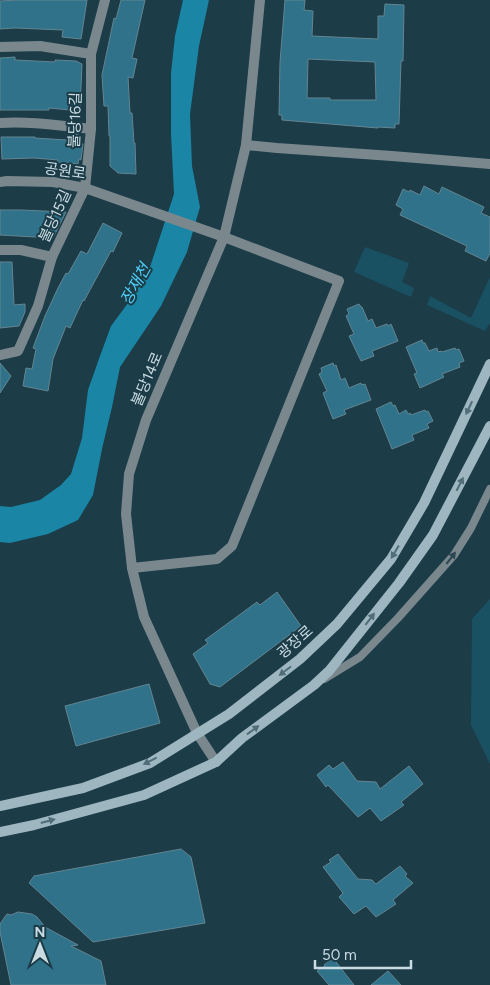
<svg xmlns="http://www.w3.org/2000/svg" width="490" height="985" viewBox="0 0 490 985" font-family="Figtree,'Noto Sans KR',sans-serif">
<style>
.green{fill:#195163}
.water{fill:#1a85a4}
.building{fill:#2f7289;stroke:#638592;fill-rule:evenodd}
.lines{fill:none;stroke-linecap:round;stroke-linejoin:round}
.service{stroke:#7a888e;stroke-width:8}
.minor{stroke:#7a888e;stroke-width:10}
.tertiary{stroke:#7a888e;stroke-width:10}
.secondary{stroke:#9eb6bf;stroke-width:10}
.oneway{fill:#506d78}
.oneway2{fill:#2a4752}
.labels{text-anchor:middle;stroke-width:4;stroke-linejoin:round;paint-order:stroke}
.street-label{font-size:15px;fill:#cadce3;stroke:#1c3c48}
.water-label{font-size:16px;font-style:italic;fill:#4fcff9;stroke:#1c3c48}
</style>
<rect width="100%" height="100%" fill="#1c3c48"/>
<!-- green -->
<g class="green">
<path d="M365 247 409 263 402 282 414 288 411 297 354 272Z"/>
<path d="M490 277V323L485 331 427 305 430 296 471 318Z"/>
<path d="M490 599V764L471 725 472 619Z"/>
</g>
<!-- water -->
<path class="water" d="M183 0H209L199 46 190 114 192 166 200 207 187 252 161 306 120 367 112 407 102 449 93 495 78 520 48 534 10 543 0 542V506L11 507 40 500 61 485 71 474 82 438 88 390 100 356 111 326 131 299 150 267 174 194 171 134V73L175 36Z"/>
<!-- building -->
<g class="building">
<path d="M18 0H87L81 39 62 37 63 30 15 28 0 29V1Z"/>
<path d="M121 0H145L132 58 137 59 133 78 128 77 130 113H132L134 143H135L136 174 118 173 110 166V136H109L108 106H104L102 75 114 18 116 19Z"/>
<path d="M285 0H305L304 10 313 11 312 36 378 39V16H384L385 4 404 5 403 61H401L399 124H395V128L378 127V128L282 120V115H279L280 62ZM308 59 375 62 376 100H330V98H307Z"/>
<path d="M15 57V60L55 62V60L76 61 82 64 80 111 49 108V110H0V58Z"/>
<path d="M68 133 78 134 77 143 83 144 81 160 79 159 78 164 57 162 58 160 34 158 2 159 1 137H35V138L67 140Z"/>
<path d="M424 186 439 194 442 187 484 207 481 213 490 217V253L486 261 465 251 467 246 400 215 403 209 396 205 403 189 409 192 410 190 420 195Z"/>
<path d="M0 210H21L66 212 53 238 0 235Z"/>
<path d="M103 223 122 233 113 252 111 251 84 301 83 300 70 328 66 326 53 359 48 391 23 386 26 368 32 369 36 349 33 348 45 316 58 288 66 273 68 274 81 251 87 254Z"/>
<path d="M0 262H12L14 305 25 304V312L19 326 0 328Z"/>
<path d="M359 304 361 307H362L368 321 372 319 376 328 387 324 388 326 391 324 398 341 372 351 374 356 361 361 349 336 354 334 346 316 349 314 347 309Z"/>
<path d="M422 340 423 343H425L429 351 437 348 438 352 441 351 442 352 455 348 456 350 459 349 464 361 459 363 460 367 442 374 444 377 420 388 414 374 417 373 406 347Z"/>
<path d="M0 363 11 376 0 393Z"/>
<path d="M333 363 334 366 336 365 341 380 345 378 349 388 361 383 362 385 365 384 371 400 344 410 346 414 333 419 323 393 327 391 319 374 322 372 321 368Z"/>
<path d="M391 402 393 406 395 405 399 414 406 410 408 414 410 413 411 415 425 410 426 412 428 411 433 421 427 424 429 428 412 435 414 440 392 449 376 409Z"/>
<path d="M277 592 301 626 220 687 210 684 193 654 208 643 205 640 257 602 260 605Z"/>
<path d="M149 684 160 723 76 746 65 706Z"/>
<path d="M343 762 357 781 376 782 380 789 409 766 423 784 401 802 404 805 381 821 370 808 358 817 328 785 326 787 317 775 329 765 333 769Z"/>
<path d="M181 849 191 857 205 923 93 942 29 883 34 876Z"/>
<path d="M338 854 358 879 372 880 376 884 400 866 407 874 405 876 413 883 393 900 396 904 376 917 366 906 354 914 339 897 343 893 323 867 331 862 329 860Z"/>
<path d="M18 912 32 914 37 917 45 927 78 945 71 946 101 961 106 985H11L0 932V924L7 914 11 915Z"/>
<path d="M333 958 354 985H329L317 971 325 966 324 965Z"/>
<path d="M388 971 401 985H371Z"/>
</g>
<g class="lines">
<!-- service -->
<path class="service" d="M324 679 360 657 398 618 454 555 471 528 490 489"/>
<!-- minor -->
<g class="minor">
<path d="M0 47 40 46 91 54"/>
<path d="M0 123C31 121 61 126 91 129"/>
<path d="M246 145 277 148 392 156 490 164"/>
<path d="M0 250H21L52 257"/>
<path d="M0 355 18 351 38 306 52 257 85 188 91 129V54L105 0"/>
<path d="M132 568 217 559 232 546 339 281 224 237"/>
</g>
<!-- tertiary -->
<g class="tertiary">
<path d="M0 182 7 181 53 182 85 188 224 237"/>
<path d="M216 762 197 733 144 617 132 568 126 514 129 474 146 420 224 237 246 145 260 0"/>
</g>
<!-- secondary -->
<g class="secondary">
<path d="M0 806 83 788 150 763 229 714 300 659 337 624 391 559 424 503 490 364"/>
<path d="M0 832 34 825 144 795 216 762 242 738 314 685 329 671 399 583 433 535 490 426"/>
</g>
</g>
<!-- one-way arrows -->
<defs><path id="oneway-solid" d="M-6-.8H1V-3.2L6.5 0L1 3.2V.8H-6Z" transform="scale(1.25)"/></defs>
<g class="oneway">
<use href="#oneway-solid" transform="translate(469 408) rotate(115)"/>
<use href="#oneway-solid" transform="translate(460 484) rotate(-63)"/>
<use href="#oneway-solid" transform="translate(395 552) rotate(121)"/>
<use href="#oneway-solid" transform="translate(370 619) rotate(-52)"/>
<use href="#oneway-solid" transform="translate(285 671) rotate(143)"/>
<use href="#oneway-solid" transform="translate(253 730) rotate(-36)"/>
<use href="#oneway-solid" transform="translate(150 761) rotate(153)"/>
<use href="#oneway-solid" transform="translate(48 821) rotate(-15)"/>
</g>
<use class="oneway2" href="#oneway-solid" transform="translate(451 558) rotate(-52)"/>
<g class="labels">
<!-- street labels -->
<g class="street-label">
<text transform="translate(75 120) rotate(-88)" y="5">불당16길</text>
<text transform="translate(65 171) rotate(8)" y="5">공원로</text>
<text transform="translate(55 216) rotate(-65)" y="5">불당15길</text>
<text transform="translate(147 379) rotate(-67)" y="5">불당14로</text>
<text transform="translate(295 642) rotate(-41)" y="5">광장로</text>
</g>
<!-- water labels -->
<g class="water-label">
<text transform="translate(135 284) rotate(-61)" y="6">장재천</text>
</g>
</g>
<!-- north arrow -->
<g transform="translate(40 945)" stroke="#1c3c48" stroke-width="4" paint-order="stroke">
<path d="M0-4L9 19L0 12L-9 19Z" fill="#cadce3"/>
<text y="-8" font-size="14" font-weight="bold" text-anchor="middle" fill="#cadce3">N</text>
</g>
<!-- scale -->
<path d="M315 960v8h96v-8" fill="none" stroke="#cadce3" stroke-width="2.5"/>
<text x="322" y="960" font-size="15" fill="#cadce3" stroke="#1c3c48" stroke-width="4" paint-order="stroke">50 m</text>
</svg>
